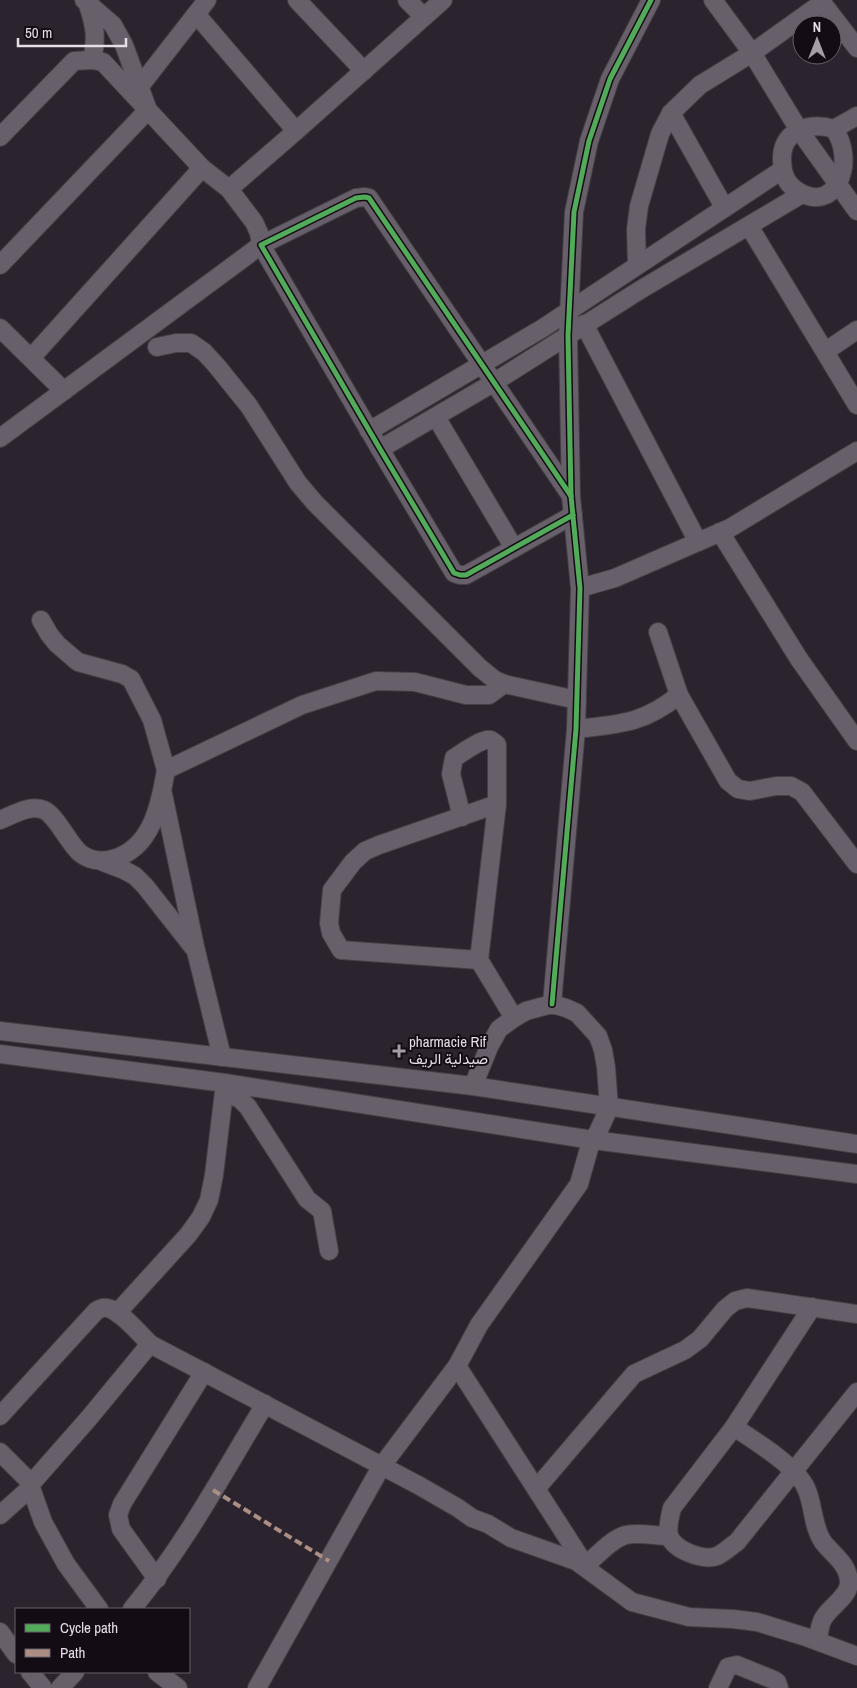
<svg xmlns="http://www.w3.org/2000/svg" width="857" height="1688" viewBox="0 0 857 1688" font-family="'Archivo Narrow',Vazirmatn,sans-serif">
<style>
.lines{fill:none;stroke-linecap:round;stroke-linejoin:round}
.minor-casing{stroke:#443e46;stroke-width:20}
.minor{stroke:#675f69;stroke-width:18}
.quiet{stroke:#ac8f84;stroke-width:4;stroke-dasharray:8 4;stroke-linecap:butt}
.cycleway-casing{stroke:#130c14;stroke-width:8}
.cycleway{stroke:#51ab58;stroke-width:5}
.poi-dot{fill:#a59ca7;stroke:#130c14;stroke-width:2}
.labels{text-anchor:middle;stroke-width:4;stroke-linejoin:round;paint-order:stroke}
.poi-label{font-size:15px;fill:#e7dde8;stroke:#130c14;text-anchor:start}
</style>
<rect width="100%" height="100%" fill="#2b232d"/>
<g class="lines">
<!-- minor casing -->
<g class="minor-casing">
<g id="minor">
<path d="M297 0 364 71"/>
<path d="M407 0 424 17"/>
<path d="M713 0 752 53 799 130 857 211"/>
<path d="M820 0 857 48"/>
<path d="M88 5C95 26 97 38 92 60"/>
<path d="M196 14 296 131"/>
<path d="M140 86 207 0"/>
<path d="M671 113 724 207"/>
<path d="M834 129C857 161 836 217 796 190 784 182 782 170 782 157 783 129 811 122 834 129L857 116"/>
<path d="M0 137 74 61 92 60 103 62 202 168 229 189 254 222 259 233 261 245 0 438"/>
<path d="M229 189 296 131 443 0"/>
<path d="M749 226 857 405"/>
<path d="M0 265 148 110 124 45 113 25 84 0"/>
<path d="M637 265 636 229 639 206 660 134 671 113 700 85 752 53 822 3"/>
<path d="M584 324 698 542"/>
<path d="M0 328 64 391"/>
<path d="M157 347 176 343H191L204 352 216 365 249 406 298 483 315 503 480 668 495 680 504 684 577 700"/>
<path d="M826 351 857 330"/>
<path d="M31 358 202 168"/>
<path d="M436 417 514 548"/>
<path d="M369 431 543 328 782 170"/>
<path d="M380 449 493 383 640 290 802 194"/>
<path d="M571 496 369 198 365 197 356 198 261 245 380 449 454 573 460 575H466L573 515"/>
<path d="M720 532 799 659 857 741"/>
<path d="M580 588 615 578 730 528 857 451"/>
<path d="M41 620 49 634 57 644 78 662 122 674 131 679 152 720 166 770"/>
<path d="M658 632 679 695 728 781 738 789 750 791 776 786H791L802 792 857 864"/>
<path d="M576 729C620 724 643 724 679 695"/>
<path d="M163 794 196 951 222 1057"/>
<path d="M462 817 451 774 454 758C462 753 482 738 491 740 492 741 497 744 497 745V804L479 960 514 1018"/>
<path d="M0 820C13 815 30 804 44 810 56 815 69 844 80 853 90 861 102 862 113 859 152 848 160 805 166 770L302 705 376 681 415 682 466 695H489L504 684"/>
<path d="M103 862 124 870 135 876 145 886 193 947"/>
<path d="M479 960 341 950 331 933 329 923 332 890 353 862 365 851 379 845 497 804"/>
<path d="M552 1004 576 729 580 588 571 496 568 336 574 212 589 141 610 79 651 0"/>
<path d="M0 1031 473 1086 857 1144"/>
<path d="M0 1054 225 1083 593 1140 857 1174"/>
<path d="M224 1092 240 1099 248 1107 307 1199 322 1211 329 1251"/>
<path d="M812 1307 734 1427 672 1508C670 1516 667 1527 669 1535 673 1550 703 1561 717 1556 724 1553 731 1546 737 1542L857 1392"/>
<path d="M117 1313 188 1235 201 1217 209 1200 214 1175 225 1083"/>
<path d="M457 1366 585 1565"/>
<path d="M0 1416 96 1311C99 1309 103 1307 107 1308 120 1310 140 1334 150 1344L418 1485 458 1508 472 1518 488 1524 511 1538 576 1561 632 1602 689 1617 733 1619 757 1622 806 1637 857 1656"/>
<path d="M734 1427C755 1441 796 1466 806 1488 814 1505 812 1526 823 1542 833 1555 849 1564 849 1583 849 1597 829 1607 823 1619 819 1626 819 1634 818 1641"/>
<path d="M0 1452 27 1479 30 1485 28 1490 0 1515"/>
<path d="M536 1489 634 1374 685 1350 700 1339 725 1309 735 1301 747 1298 857 1314"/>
<path d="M585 1566C597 1556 611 1539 626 1535 639 1532 656 1536 669 1536"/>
<path d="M157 1579 121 1529 118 1515 122 1504 204 1372"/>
<path d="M99 1609 66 1564 43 1522 30 1485 89 1418 150 1344"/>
<path d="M132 1609C184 1546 223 1474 265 1404"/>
<path d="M0 1632 16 1654"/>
<path d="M30 1672 43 1688"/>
<path d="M157 1672 178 1688"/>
<path d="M60 1688 75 1672"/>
<path d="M257 1688 381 1467 457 1366 479 1325 579 1184 590 1145 598 1132 609 1108 606 1067 603 1050 598 1036 577 1013 566 1008 552 1004 526 1011 514 1018 499 1029 489 1047 473 1086"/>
<path d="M718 1688 728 1667 737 1665 774 1680 777 1682 779 1688"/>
</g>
</g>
<!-- minor -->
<use href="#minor" class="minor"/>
<!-- quiet -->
<path class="quiet" d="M213 1490 329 1561"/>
<!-- cycleway casing -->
<g class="cycleway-casing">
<g id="cycleway">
<path d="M571 496 369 198 365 197 356 198 261 245 380 449 454 573 460 575H466L573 515"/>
<path d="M552 1004 576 729 580 588 571 496 568 336 574 212 589 141 610 79 651 0"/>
</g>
</g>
<!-- cycleway -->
<use href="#cycleway" class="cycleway"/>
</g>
<!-- markers -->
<path class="poi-dot" d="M396.5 1043.5h5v5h5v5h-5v5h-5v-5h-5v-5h5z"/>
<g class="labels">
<!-- poi labels -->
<g class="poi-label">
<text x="409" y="1047">pharmacie Rif<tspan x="409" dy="17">صيدلية الريف</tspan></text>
</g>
</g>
<!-- legend -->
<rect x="15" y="1608" width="175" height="65" fill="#130c14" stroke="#686069"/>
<rect x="25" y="1624" width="25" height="8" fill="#51ab58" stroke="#686069"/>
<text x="60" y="1633" font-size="15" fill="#e7dde8">Cycle path</text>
<rect x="25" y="1649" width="25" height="8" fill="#ac8f84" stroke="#686069"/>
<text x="60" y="1658" font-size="15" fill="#e7dde8">Path</text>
<!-- north arrow -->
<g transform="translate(817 40)"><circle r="24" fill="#130c14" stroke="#686069"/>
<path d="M0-4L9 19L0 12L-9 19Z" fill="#a59ca7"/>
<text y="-8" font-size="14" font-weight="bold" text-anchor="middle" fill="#e7dde8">N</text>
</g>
<!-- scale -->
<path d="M18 38v8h108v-8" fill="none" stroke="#e7dde8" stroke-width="2.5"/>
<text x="25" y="38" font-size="15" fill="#e7dde8" stroke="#130c14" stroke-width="4" paint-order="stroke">50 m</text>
</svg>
